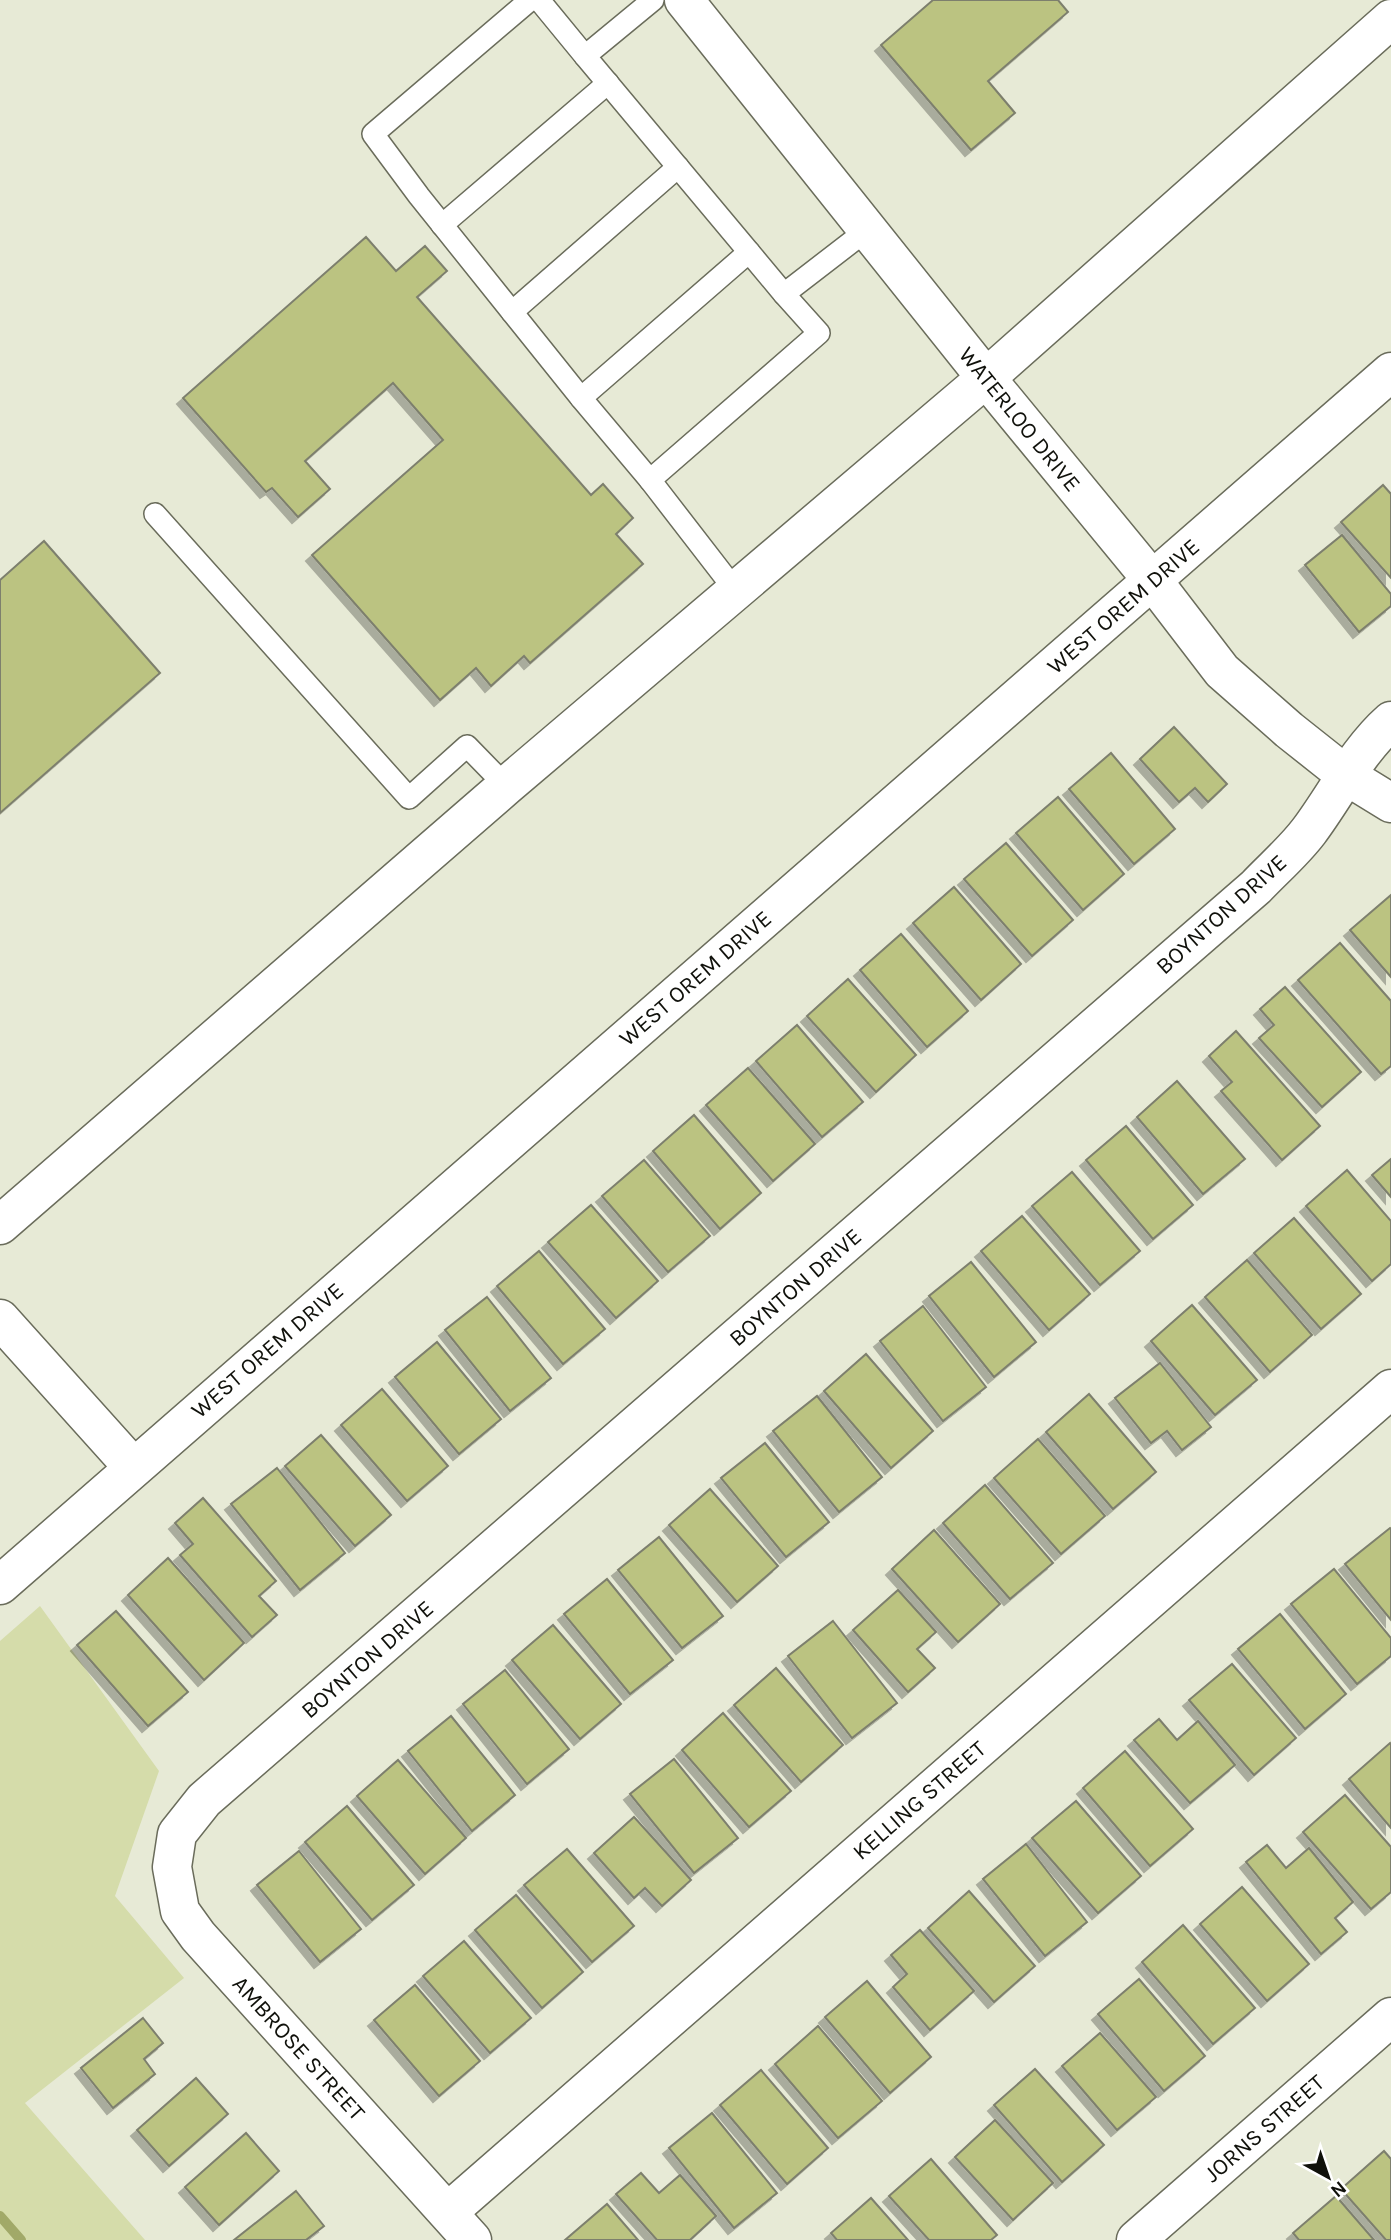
<svg xmlns="http://www.w3.org/2000/svg" width="1391" height="2240" viewBox="0 0 1391 2240" font-family="Karla,sans-serif">
<style>
.green{fill:#d5dcaa}
.lines{fill:none;stroke-linecap:round;stroke-linejoin:round}
.stream{stroke:#a1a968;stroke-width:10}
.building{fill:#bbc381;stroke:#7d7f6d;stroke-width:2;filter:url(#shadow)}
.lane-casing{stroke:#6a6c5b;stroke-width:24}
.street-casing{stroke:#6a6c5b;stroke-width:41}
.secondary-casing{stroke:#6a6c5b;stroke-width:41}
.lane{stroke:#fff;stroke-width:21}
.street{stroke:#fff;stroke-width:38}
.secondary{stroke:#fff;stroke-width:38}
.labels{text-anchor:middle;stroke-width:6;stroke-linejoin:round;paint-order:stroke}
.street-label{font-size:23px;fill:#10110b;stroke:#fff}
</style>
<defs>
<filter id="shadow"><feDropShadow dx="-6" dy="6" stdDeviation="0" flood-color="#0004"/></filter>
</defs>
<rect width="100%" height="100%" fill="#e7ead6"/>
<!-- green -->
<path class="green" d="M40 1606 159 1771 115 1896 184 1978 25 2103 145 2240H0V1641Z"/>
<g class="lines">
<!-- stream -->
<path class="stream" d="M0 2216 21 2240"/>
</g>
<!-- building -->
<g class="building">
<path d="M933 0H1058L1068 12 988 81 1015 113 971 150 881 45Z"/>
<path d="M366 237 396 271 425 246 447 271 417 297 591 495 603 484 633 518 616 534 643 564 530 663 524 656 491 686 476 668 440 700 312 555 443 440 393 383 305 461 330 489 298 517 272 488 266 492 183 398Z"/>
<path d="M1383 485 1391 494V578L1341 522Z"/>
<path d="M1342 535 1391 594V606L1359 632 1305 565Z"/>
<path d="M44 541 160 673 0 813V580Z"/>
<path d="M1174 727 1227 784 1208 802 1195 788 1179 802 1140 759Z"/>
<path d="M1111 753 1175 829 1134 864 1069 789Z"/>
<path d="M1058 797 1124 874 1083 910 1016 833Z"/>
<path d="M1006 843 1073 920 1032 956 964 879Z"/>
<path d="M954 887 1021 964 981 1000 913 923Z"/>
<path d="M1391 895V977L1350 930Z"/>
<path d="M901 934 968 1011 927 1047 860 970Z"/>
<path d="M1340 943 1391 1001V1066L1381 1074 1298 980Z"/>
<path d="M848 979 916 1055 876 1092 807 1016Z"/>
<path d="M1285 987 1361 1072 1322 1107 1259 1038 1274 1025 1260 1009Z"/>
<path d="M797 1025 863 1102 822 1137 756 1061Z"/>
<path d="M1236 1031 1320 1126 1282 1160 1221 1091 1232 1082 1209 1056Z"/>
<path d="M748 1068 815 1144 773 1181 706 1105Z"/>
<path d="M1177 1081 1245 1159 1203 1194 1137 1117Z"/>
<path d="M694 1115 761 1193 720 1229 653 1151Z"/>
<path d="M1126 1126 1193 1205 1153 1239 1086 1160Z"/>
<path d="M1391 1159V1197L1372 1175Z"/>
<path d="M644 1160 710 1236 668 1272 602 1196Z"/>
<path d="M1347 1170 1391 1221V1264L1372 1281 1306 1206Z"/>
<path d="M1072 1172 1140 1251 1100 1285 1032 1206Z"/>
<path d="M591 1205 658 1281 616 1318 548 1242Z"/>
<path d="M1022 1216 1090 1294 1049 1330 981 1251Z"/>
<path d="M1294 1218 1361 1294 1321 1329 1254 1253Z"/>
<path d="M539 1251 605 1329 563 1364 497 1286Z"/>
<path d="M1247 1260 1312 1335 1270 1372 1205 1297Z"/>
<path d="M971 1262 1036 1342 994 1377 929 1296Z"/>
<path d="M487 1297 551 1378 510 1411 445 1330Z"/>
<path d="M1192 1305 1257 1380 1215 1415 1151 1341Z"/>
<path d="M923 1306 986 1387 943 1421 880 1341Z"/>
<path d="M437 1342 501 1419 459 1454 395 1377Z"/>
<path d="M866 1354 933 1431 891 1468 824 1391Z"/>
<path d="M1160 1363 1211 1427 1182 1450 1167 1431 1151 1443 1115 1398Z"/>
<path d="M382 1389 448 1466 407 1501 341 1425Z"/>
<path d="M1089 1394 1156 1472 1113 1509 1046 1432Z"/>
<path d="M817 1396 882 1477 839 1512 773 1431Z"/>
<path d="M321 1435 391 1515 355 1546 285 1466Z"/>
<path d="M1038 1439 1105 1516 1061 1554 994 1478Z"/>
<path d="M765 1443 829 1522 786 1557 721 1478Z"/>
<path d="M277 1468 345 1553 300 1590 231 1504Z"/>
<path d="M985 1485 1053 1563 1010 1599 943 1523Z"/>
<path d="M710 1489 778 1566 737 1602 669 1525Z"/>
<path d="M203 1498 276 1581 259 1596 277 1615 252 1637 180 1555 193 1544 175 1523Z"/>
<path d="M1390 1528 1391 1529V1620L1345 1564Z"/>
<path d="M934 1530 1000 1604 958 1642 892 1569Z"/>
<path d="M659 1537 723 1616 682 1648 618 1570Z"/>
<path d="M168 1558 244 1643 204 1680 128 1595Z"/>
<path d="M1334 1569 1391 1638V1656L1357 1684 1291 1604Z"/>
<path d="M607 1579 673 1660 630 1694 564 1614Z"/>
<path d="M898 1590 936 1632 917 1649 935 1668 908 1692 853 1630Z"/>
<path d="M116 1611 188 1692 148 1726 77 1645Z"/>
<path d="M1280 1614 1346 1694 1305 1729 1238 1649Z"/>
<path d="M833 1621 897 1703 852 1738 788 1656Z"/>
<path d="M553 1625 621 1704 580 1739 512 1660Z"/>
<path d="M1232 1664 1296 1738 1254 1775 1189 1700Z"/>
<path d="M776 1668 843 1745 801 1782 734 1705Z"/>
<path d="M505 1670 569 1749 527 1784 463 1704Z"/>
<path d="M723 1713 791 1791 749 1827 682 1750Z"/>
<path d="M451 1716 515 1795 472 1831 408 1751Z"/>
<path d="M1159 1719 1177 1740 1198 1721 1235 1765 1190 1803 1134 1740Z"/>
<path d="M1390 1743 1391 1745V1828L1349 1779Z"/>
<path d="M1125 1751 1193 1829 1150 1866 1083 1788Z"/>
<path d="M674 1759 738 1838 694 1873 630 1794Z"/>
<path d="M398 1760 466 1838 425 1874 357 1796Z"/>
<path d="M1345 1795 1391 1847V1892L1371 1909 1303 1832Z"/>
<path d="M1076 1801 1141 1876 1098 1913 1032 1838Z"/>
<path d="M347 1806 414 1885 372 1920 305 1842Z"/>
<path d="M634 1817 691 1880 662 1906 645 1888 634 1898 594 1853Z"/>
<path d="M1026 1844 1087 1922 1045 1956 983 1879Z"/>
<path d="M1267 1845 1286 1868 1309 1848 1353 1902 1335 1918 1347 1932 1321 1954 1246 1862Z"/>
<path d="M567 1849 634 1926 592 1962 524 1885Z"/>
<path d="M299 1851 361 1929 320 1962 257 1885Z"/>
<path d="M1242 1887 1309 1964 1267 2001 1200 1924Z"/>
<path d="M969 1891 1035 1966 994 2002 928 1928Z"/>
<path d="M516 1895 583 1972 542 2008 475 1930Z"/>
<path d="M1183 1925 1255 2008 1213 2044 1142 1962Z"/>
<path d="M920 1930 974 1991 930 2030 893 1987 907 1974 891 1955Z"/>
<path d="M464 1941 531 2018 490 2053 423 1976Z"/>
<path d="M1139 1979 1205 2056 1164 2091 1098 2014Z"/>
<path d="M867 1981 931 2057 890 2093 825 2017Z"/>
<path d="M415 1985 480 2061 439 2096 374 2020Z"/>
<path d="M143 2018 163 2043 144 2059 155 2074 113 2108 81 2068Z"/>
<path d="M818 2026 882 2101 838 2138 775 2064Z"/>
<path d="M1100 2033 1156 2097 1117 2130 1062 2066Z"/>
<path d="M1035 2069 1104 2145 1062 2182 994 2105Z"/>
<path d="M761 2070 828 2148 787 2184 720 2105Z"/>
<path d="M196 2078 228 2114 169 2166 137 2130Z"/>
<path d="M712 2113 777 2193 734 2228 669 2148Z"/>
<path d="M995 2120 1053 2183 1013 2220 955 2157Z"/>
<path d="M246 2133 279 2171 219 2225 185 2187Z"/>
<path d="M1384 2151 1391 2159V2240H1386L1341 2189Z"/>
<path d="M931 2159 997 2235 991 2240H929L889 2196Z"/>
<path d="M641 2173 659 2193 680 2175 716 2216 690 2240H657L616 2194Z"/>
<path d="M296 2191 324 2226 306 2240H234Z"/>
<path d="M1336 2196 1374 2240H1299L1293 2233Z"/>
<path d="M871 2198 908 2240H837L831 2233Z"/>
<path d="M607 2204 638 2240H565Z"/>
</g>
<g class="lines">
<!-- lane casing -->
<g class="lane-casing">
<g id="lane">
<path d="M530 0 373 134 419 196 581 398 650 480 735 590"/>
<path d="M539 0 585 56"/>
<path d="M653 0 585 56 749 252"/>
<path d="M442 225 608 83"/>
<path d="M512 312 678 167"/>
<path d="M581 398 749 252 784 294"/>
<path d="M650 480 819 333 784 294 867 230"/>
<path d="M155 514 409 798 467 746 506 786"/>
</g>
</g>
<!-- street casing -->
<g class="street-casing">
<g id="street">
<path d="M684 0 986 378 1153 581 1222 671 1289 730 1347 776 1391 803"/>
<path d="M0 1319 133 1467"/>
<path d="M448 2212 1391 1389"/>
<path d="M472 2240 198 1936 180 1911 172 1867 177 1834 204 1800 1256 887C1274 868 1294 851 1309 831 1336 795 1357 751 1391 721"/>
<path d="M1136 2240 1391 2017"/>
</g>
</g>
<!-- secondary casing -->
<g class="secondary-casing">
<g id="secondary">
<path d="M0 1225 506 786 986 378 1391 19"/>
<path d="M0 1585 1391 372"/>
</g>
</g>
<!-- lane -->
<use href="#lane" class="lane"/>
<!-- street -->
<use href="#street" class="street"/>
<!-- secondary -->
<use href="#secondary" class="secondary"/>
</g>
<g class="labels">
<!-- street labels -->
<g class="street-label">
<text transform="translate(1020 419) rotate(51)" y="8">WATERLOO DRIVE</text>
<text transform="translate(1123 606) rotate(-41)" y="8">WEST OREM DRIVE</text>
<text transform="translate(1221 914) rotate(-42)" y="8">BOYNTON DRIVE</text>
<text transform="translate(695 978) rotate(-41)" y="8">WEST OREM DRIVE</text>
<text transform="translate(795 1287) rotate(-41)" y="8">BOYNTON DRIVE</text>
<text transform="translate(267 1350) rotate(-41)" y="8">WEST OREM DRIVE</text>
<text transform="translate(367 1659) rotate(-41)" y="8">BOYNTON DRIVE</text>
<text transform="translate(919 1800) rotate(-41)" y="8">KELLING STREET</text>
<text transform="translate(299 2048) rotate(48)" y="8">AMBROSE STREET</text>
<text transform="translate(1264 2128) rotate(-41)" y="8">JORNS STREET</text>
</g>
</g>
<!-- north arrow -->
<g transform="translate(1328 2177) rotate(140)" stroke="#ffffff" stroke-width="5" paint-order="stroke">
<path d="M0-5L12 26L0 18L-12 26Z" fill="#10110b"/>
<text y="-10" font-size="19" font-weight="bold" text-anchor="middle" fill="#10110b">N</text>
</g>
</svg>
